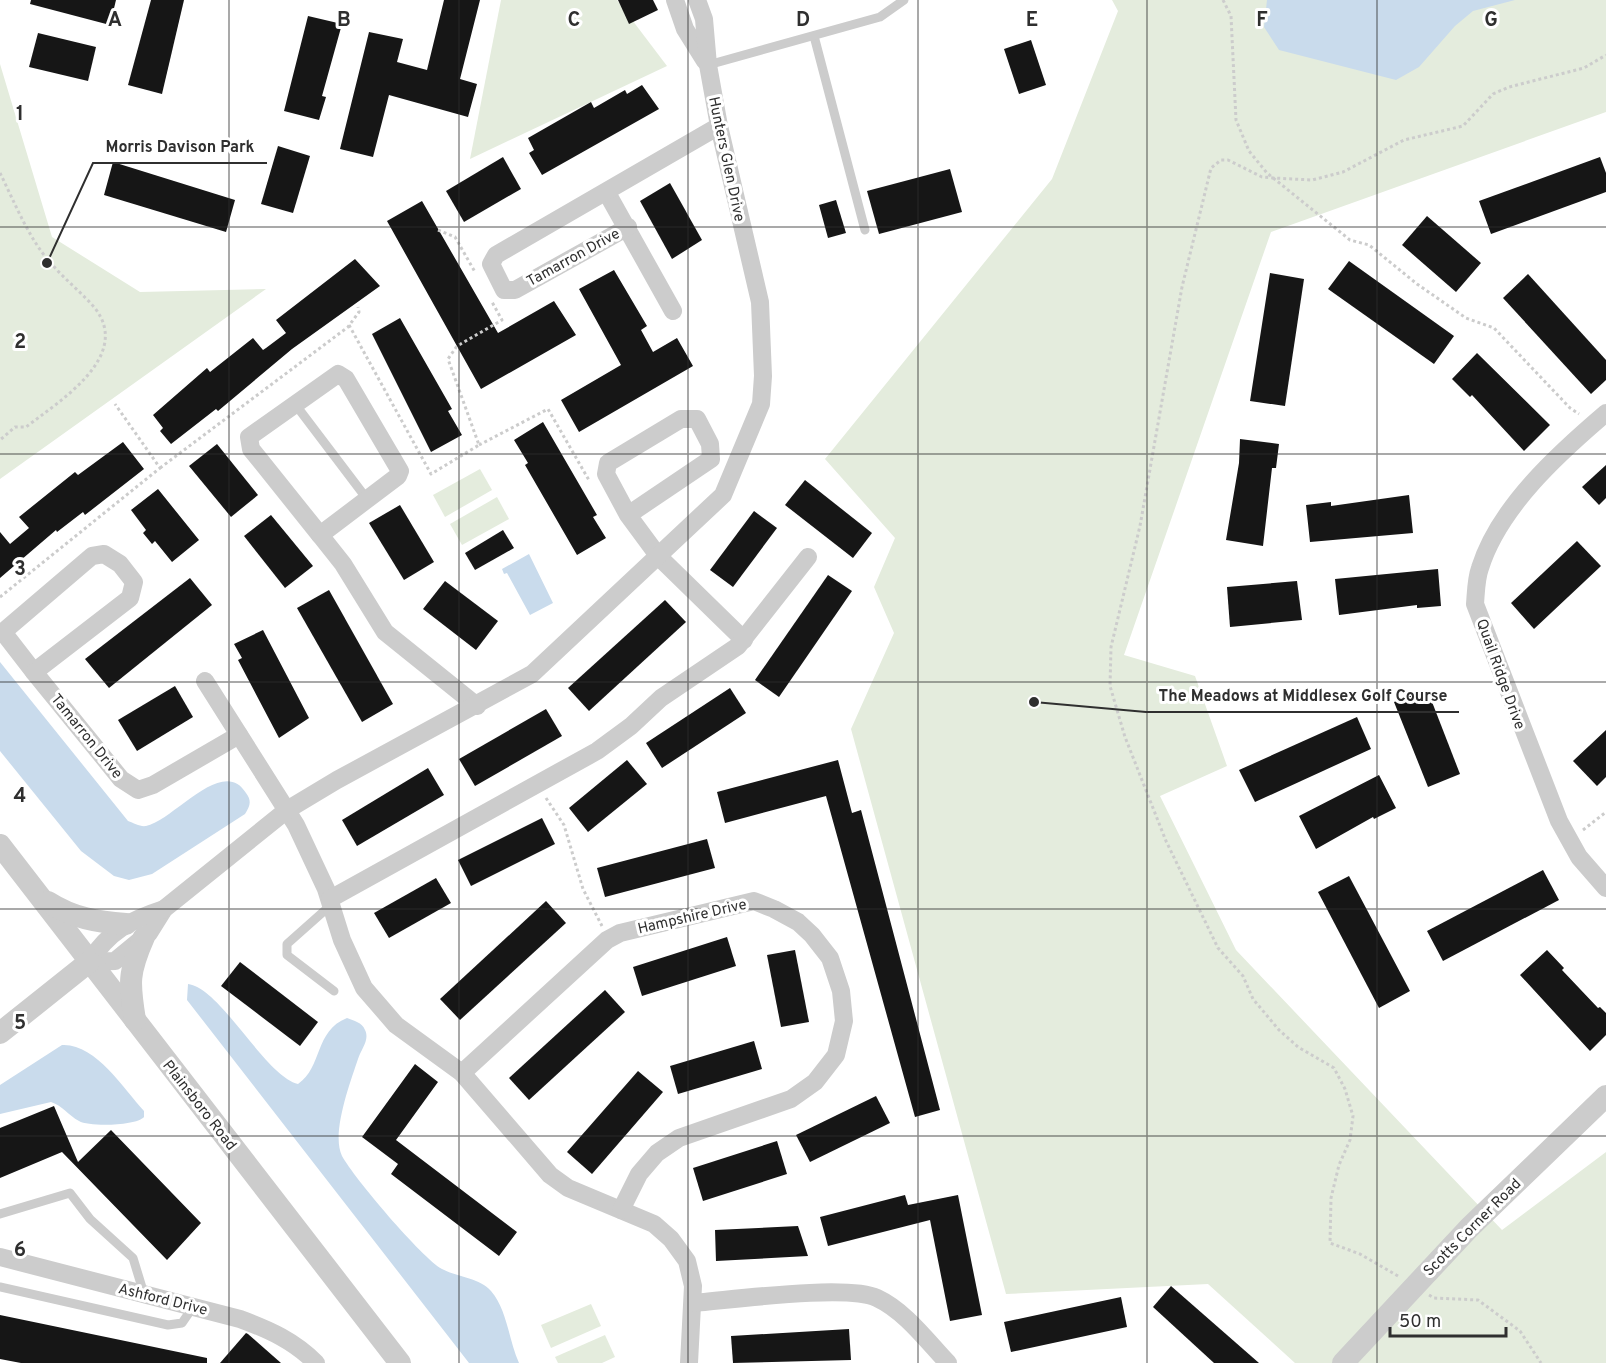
<svg xmlns="http://www.w3.org/2000/svg" width="1606" height="1363" viewBox="0 0 1606 1363" font-family="Overpass,sans-serif">
<style>
.green{fill:#e4ecdd}
.water{fill:#c9dbec}
.building{fill:#161616}
.lines{fill:none;stroke-linecap:round;stroke-linejoin:round}
.path{stroke:#ccc;stroke-width:3;stroke-dasharray:3 3;stroke-linecap:butt}
.service{stroke:#ccc;stroke-width:9}
.minor{stroke:#ccc;stroke-width:18}
.tertiary{stroke:#ccc;stroke-width:22}
.grid{fill:none;stroke:#2f2f2f;stroke-width:1.5;stroke-opacity:0.55}
.labels{text-anchor:middle;stroke-width:6;stroke-linejoin:round;paint-order:stroke}
.street-label{font-size:15px;fill:#2f2f2f;stroke:#fff}
.grid-label{font-size:20px;text-anchor:middle;font-weight:bold;fill:#2f2f2f;stroke:#fff;stroke-width:6;stroke-linejoin:round;paint-order:stroke}
.leader{fill:none;stroke:#2f2f2f;stroke-width:2}
.callout-dot{fill:#2f2f2f;stroke:#fff;stroke-width:2}
.callout-label{font-size:16px;text-anchor:middle;font-weight:bold;fill:#2f2f2f;stroke:#fff;stroke-width:6;stroke-linejoin:round;paint-order:stroke}
</style>
<rect width="100%" height="100%" fill="#fff"/>
<!-- green -->
<g class="green">
<path d="M501 0H617L667 66 470 159Z"/>
<path d="M1112 0H1606V112L1271 232 1124 655 1195 676 1227 766 1160 796 1236 950 1502 1230 1606 1152V1363H1295L1208 1284 1006 1294 851 729 894 633 874 587 895 538 825 459 1052 179 1118 11Z"/>
<path d="M0 64 52 237 140 292 266 289 0 479Z"/>
<path d="M480 469 492 490 445 517 433 495Z"/>
<path d="M497 497 509 519 462 545 450 524Z"/>
<path d="M591 1304 601 1326 551 1348 541 1325Z"/>
<path d="M605 1335 615 1357 602 1363H558L555 1357Z"/>
</g>
<!-- water -->
<g class="water">
<path d="M1267 0H1515L1473 11 1455 26 1419 67 1396 80 1279 50 1264 27Z"/>
<path d="M529 554 553 603 530 615 507 573 504 574 502 569Z"/>
<path d="M0 662 128 821C134 823 140 827 146 826 174 820 223 755 246 793 252 801 250 806 245 814L152 874 129 880 114 876 81 851 0 751Z"/>
<path d="M188 984C221 988 264 1075 298 1084 323 1067 314 1031 347 1018 354 1021 362 1022 365 1030 370 1040 361 1049 358 1059 350 1083 331 1134 342 1156 354 1178 422 1258 442 1269 457 1277 480 1278 491 1291 507 1309 509 1341 519 1363H469L187 1000Z"/>
<path d="M62 1045C95 1043 123 1088 144 1111V1117C136 1126 89 1127 79 1121 68 1115 63 1106 51 1102L0 1114V1085Z"/>
</g>
<!-- building -->
<g class="building">
<path d="M31 0H116L110 25 30 4Z"/>
<path d="M151 0H184L162 94 128 85Z"/>
<path d="M444 0H480L460 79 477 84 468 117 389 95 373 157 340 149 369 32 403 39 397 62 427 70Z"/>
<path d="M618 0H653L658 10 629 24Z"/>
<path d="M308 16 342 24 322 96 326 97 319 120 284 111Z"/>
<path d="M38 33 96 47 88 81 29 67Z"/>
<path d="M1031 40 1046 85 1019 94 1004 49Z"/>
<path d="M642 85 659 109 542 175 529 153 534 150 528 138 591 102 594 108 625 90 627 94Z"/>
<path d="M278 146 310 156 293 213 261 204Z"/>
<path d="M503 157 521 189 464 222 446 191Z"/>
<path d="M1600 157 1606 173V192L1491 234 1479 201Z"/>
<path d="M113 162 235 200 226 232 104 195Z"/>
<path d="M950 169 962 212 879 234 867 191Z"/>
<path d="M670 183 702 240 672 259 640 201Z"/>
<path d="M836 200 846 233 828 238 819 205Z"/>
<path d="M422 201 498 333 554 301 576 335 481 389 387 221Z"/>
<path d="M1427 216 1481 263 1456 292 1402 245Z"/>
<path d="M355 259 380 286 292 349 218 411 216 409 171 444 160 431 163 428 153 415 207 368 210 372 253 338 263 350 266 348 286 333 276 320Z"/>
<path d="M1349 261 1454 336 1434 364 1328 289Z"/>
<path d="M614 270 647 326 641 330 653 352 677 338 693 366 579 432 561 400 621 365 579 289Z"/>
<path d="M1270 273 1304 279 1285 406 1250 401Z"/>
<path d="M1528 274 1606 360V380L1591 394 1503 298Z"/>
<path d="M400 318 452 409 448 411 462 435 431 452 372 334Z"/>
<path d="M1477 353 1550 425 1524 451 1472 395 1470 397 1452 379Z"/>
<path d="M543 422 597 515 593 517 606 538 577 555 525 465 528 463 514 440Z"/>
<path d="M1240 439 1279 444 1276 468H1272L1263 546 1226 540 1239 463Z"/>
<path d="M123 442 144 469 85 515 83 512 57 532 56 530 0 578V532L10 544 29 528 19 517 75 472 78 475Z"/>
<path d="M217 444 258 495 231 517 189 466Z"/>
<path d="M1606 465V498L1599 505 1582 487Z"/>
<path d="M805 480 872 533 853 558 785 505Z"/>
<path d="M158 489 199 540 172 562 155 541 152 544 143 533 146 530 131 510Z"/>
<path d="M1409 495 1413 533 1310 542 1306 505 1331 502V506Z"/>
<path d="M400 505 434 562 404 580 369 523Z"/>
<path d="M754 511 777 528 733 587 710 570Z"/>
<path d="M271 515 313 566 285 588 244 536Z"/>
<path d="M503 530 514 548 475 570 465 553Z"/>
<path d="M1577 541 1601 566 1534 629 1511 603Z"/>
<path d="M1438 569 1441 606 1417 608V605L1339 615 1335 579Z"/>
<path d="M828 575 852 591 779 697 755 680Z"/>
<path d="M190 578 212 605 109 688 85 659Z"/>
<path d="M445 581 498 621 476 650 423 609Z"/>
<path d="M1297 581 1302 620 1230 627 1227 587Z"/>
<path d="M329 590 393 704 362 722 297 608Z"/>
<path d="M665 600 686 622 589 711 568 688Z"/>
<path d="M263 630 309 718 279 738 238 660 242 658 234 644Z"/>
<path d="M175 686 193 717 137 751 118 720Z"/>
<path d="M730 688 746 713 662 768 646 743Z"/>
<path d="M1427 689 1460 774 1428 787 1394 702Z"/>
<path d="M546 709 562 736 475 786 459 759Z"/>
<path d="M1357 717 1371 749 1255 802 1239 770Z"/>
<path d="M1606 730V777L1597 786 1573 761Z"/>
<path d="M627 760 647 784 588 832 569 808Z"/>
<path d="M838 760 852 813 861 810 940 1110 915 1117 826 796 725 823 717 792Z"/>
<path d="M428 768 444 795 357 846 342 820Z"/>
<path d="M1379 775 1396 808 1374 819 1373 817 1316 849 1299 816Z"/>
<path d="M542 818 555 844 471 886 458 860Z"/>
<path d="M707 839 715 868 605 897 597 868Z"/>
<path d="M1543 870 1559 900 1443 961 1427 931Z"/>
<path d="M1349 876 1410 991 1379 1008 1318 892Z"/>
<path d="M436 878 451 903 389 938 374 913Z"/>
<path d="M546 901 566 923 460 1020 440 999Z"/>
<path d="M727 937 736 966 642 996 633 967Z"/>
<path d="M795 950 809 1022 781 1027 767 955Z"/>
<path d="M1547 950 1564 968 1562 970 1598 1008 1600 1007 1606 1013V1035L1590 1051 1520 975Z"/>
<path d="M240 962 318 1022 300 1046 221 986Z"/>
<path d="M605 990 625 1012 529 1100 509 1078Z"/>
<path d="M754 1041 762 1069 678 1094 670 1066Z"/>
<path d="M415 1064 438 1082 396 1140 517 1232 499 1256 391 1174 398 1164 362 1137Z"/>
<path d="M638 1071 663 1092 592 1174 567 1152Z"/>
<path d="M876 1096 890 1123 810 1162 796 1135Z"/>
<path d="M54 1106 78 1162 111 1130 201 1223 167 1260 62 1152 0 1178V1128Z"/>
<path d="M777 1141 787 1174 703 1201 693 1168Z"/>
<path d="M905 1195 908 1205 958 1195 982 1315 950 1321 930 1220 828 1246 820 1217Z"/>
<path d="M798 1226 808 1256 716 1261 715 1230Z"/>
<path d="M1171 1286 1259 1363H1214L1153 1307Z"/>
<path d="M1121 1297 1127 1327 1011 1352 1004 1322Z"/>
<path d="M0 1315 207 1358V1363H21L0 1359Z"/>
<path d="M849 1329 851 1360 733 1363 731 1336Z"/>
<path d="M246 1333 248 1334 281 1363H220Z"/>
</g>
<g class="lines">
<!-- path -->
<g class="path">
<path d="M1223 0 1231 16 1236 120 1249 151 1267 173 1350 240 1369 245 1417 284 1466 318 1494 328 1570 408 1579 414"/>
<path d="M0 173C14 201 28 237 49 261 63 278 80 291 94 307 134 356 58 402 26 427H15L0 440"/>
<path d="M438 230 455 237 475 272"/>
<path d="M349 325 431 474 479 445 448 359 457 346 502 320 492 302"/>
<path d="M479 445 548 409 590 482"/>
<path d="M160 468 348 327 359 312 358 307"/>
<path d="M0 597 160 468 115 404"/>
<path d="M546 798 564 825 583 889 602 926"/>
<path d="M1583 830 1606 812"/>
<path d="M1398 1276 1360 1254 1330 1243 1331 1198 1339 1165 1350 1140 1353 1116 1345 1089 1334 1068 1298 1047 1279 1030 1253 999 1243 976 1218 948 1166 841 1125 737 1110 686 1111 647 1140 526 1182 287 1211 168 1221 160H1228L1262 177 1273 178 1312 180 1343 172 1404 140 1463 126 1493 94 1509 87 1584 68 1606 55"/>
<path d="M1429 1295 1434 1298 1478 1300 1520 1331 1541 1363"/>
</g>
<!-- service -->
<g class="service">
<path d="M814 36 865 230"/>
<path d="M708 65 880 17 904 0"/>
<path d="M295 404 367 499"/>
<path d="M332 904 287 944V955L334 991"/>
<path d="M0 1214 70 1193 90 1219 133 1258 144 1294"/>
<path d="M0 1287 168 1325 182 1323 193 1307"/>
</g>
<!-- minor -->
<g class="minor">
<path d="M675 0 685 29 705 61"/>
<path d="M607 193 673 311"/>
<path d="M628 227 515 290H504L491 264 496 255 719 126"/>
<path d="M338 374 346 379 400 471 398 476 320 535 251 449 249 437Z"/>
<path d="M1606 413C1559 453 1499 507 1480 568 1476 579 1476 592 1475 604L1559 821 1579 857 1606 888"/>
<path d="M628 515 711 459 710 444 697 419H681L608 463 606 474 628 515 659 557 744 640"/>
<path d="M320 535 343 564 385 632 477 706"/>
<path d="M104 554 120 564 134 582 130 598 34 672 3 632 92 556Z"/>
<path d="M34 672 121 779 138 790 153 785 239 735"/>
<path d="M205 681 296 825 326 889 342 940 364 988 396 1025 462 1073 550 1175 568 1188 654 1224 671 1239 687 1261 693 1286 689 1363"/>
<path d="M330 899 597 751 631 726 661 698 738 646 808 557"/>
<path d="M89 962 115 961 149 933 164 909 287 810 337 780 532 674 723 495 761 404 763 376 760 302 719 126 708 65 704 19 697 0"/>
<path d="M89 962C109 931 130 920 164 909"/>
<path d="M462 1073 607 940 620 933 754 901 774 909 798 922 812 935 830 958 841 991 844 1021 836 1055 815 1082 791 1099 679 1138 657 1153 639 1174 621 1210"/>
<path d="M0 1257 240 1319C270 1330 294 1341 316 1363"/>
<path d="M693 1303C732 1300 847 1284 877 1298 905 1311 927 1341 948 1363"/>
</g>
<!-- tertiary -->
<g class="tertiary">
<path d="M0 845 400 1363"/>
<path d="M48 902C73 918 97 922 126 924"/>
<path d="M135 1020C129 983 128 973 144 937"/>
<path d="M0 1033 89 962"/>
<path d="M1343 1363 1469 1228 1606 1096"/>
</g>
</g>
<!-- grid -->
<path class="grid" d="M229 0V1363M459 0V1363M688 0V1363M918 0V1363M1147 0V1363M1377 0V1363M0 227H1606M0 454H1606M0 682H1606M0 909H1606M0 1136H1606"/>
<g class="labels">
<!-- street labels -->
<g class="street-label">
<text transform="translate(727 159) rotate(78)" y="5">Hunters Glen Drive</text>
<text transform="translate(573 257) rotate(-29)" y="5">Tamarron Drive</text>
<text transform="translate(1501 674) rotate(70)" y="5">Quail Ridge Drive</text>
<text transform="translate(87 736) rotate(51)" y="5">Tamarron Drive</text>
<text transform="translate(692 916) rotate(-13)" y="5">Hampshire Drive</text>
<text transform="translate(200 1105) rotate(52)" y="5">Plainsboro Road</text>
<text transform="translate(1472 1227) rotate(-45)" y="5">Scotts Corner Road</text>
<text transform="translate(163 1299) rotate(14)" y="5">Ashford Drive</text>
</g>
</g>
<g class="grid-label">
<text x="115" y="26">A</text>
<text x="344" y="26">B</text>
<text x="574" y="26">C</text>
<text x="803" y="26">D</text>
<text x="1032" y="26">E</text>
<text x="1262" y="26">F</text>
<text x="1491" y="26">G</text>
<text x="20" y="120">1</text>
<text x="20" y="348">2</text>
<text x="20" y="575">3</text>
<text x="20" y="802">4</text>
<text x="20" y="1029">5</text>
<text x="20" y="1256">6</text>
</g>
<!-- callouts -->
<path class="leader" d="M47 263L93 163H267M1034 702L1146 712H1459"/>
<g class="callout-dot">
<circle cx="47" cy="263" r="6"/>
<circle cx="1034" cy="702" r="6"/>
</g>
<g class="callout-label">
<text x="180" y="152">Morris Davison Park</text>
<text x="1303" y="701">The Meadows at Middlesex Golf Course</text>
</g>
<!-- scale -->
<path d="M1390 1327v9h116v-9" fill="none" stroke="#2f2f2f" stroke-width="3"/>
<text x="1399" y="1327" font-size="18" fill="#2f2f2f" stroke="#ffffff" stroke-width="4.5" paint-order="stroke">50 m</text>
</svg>
